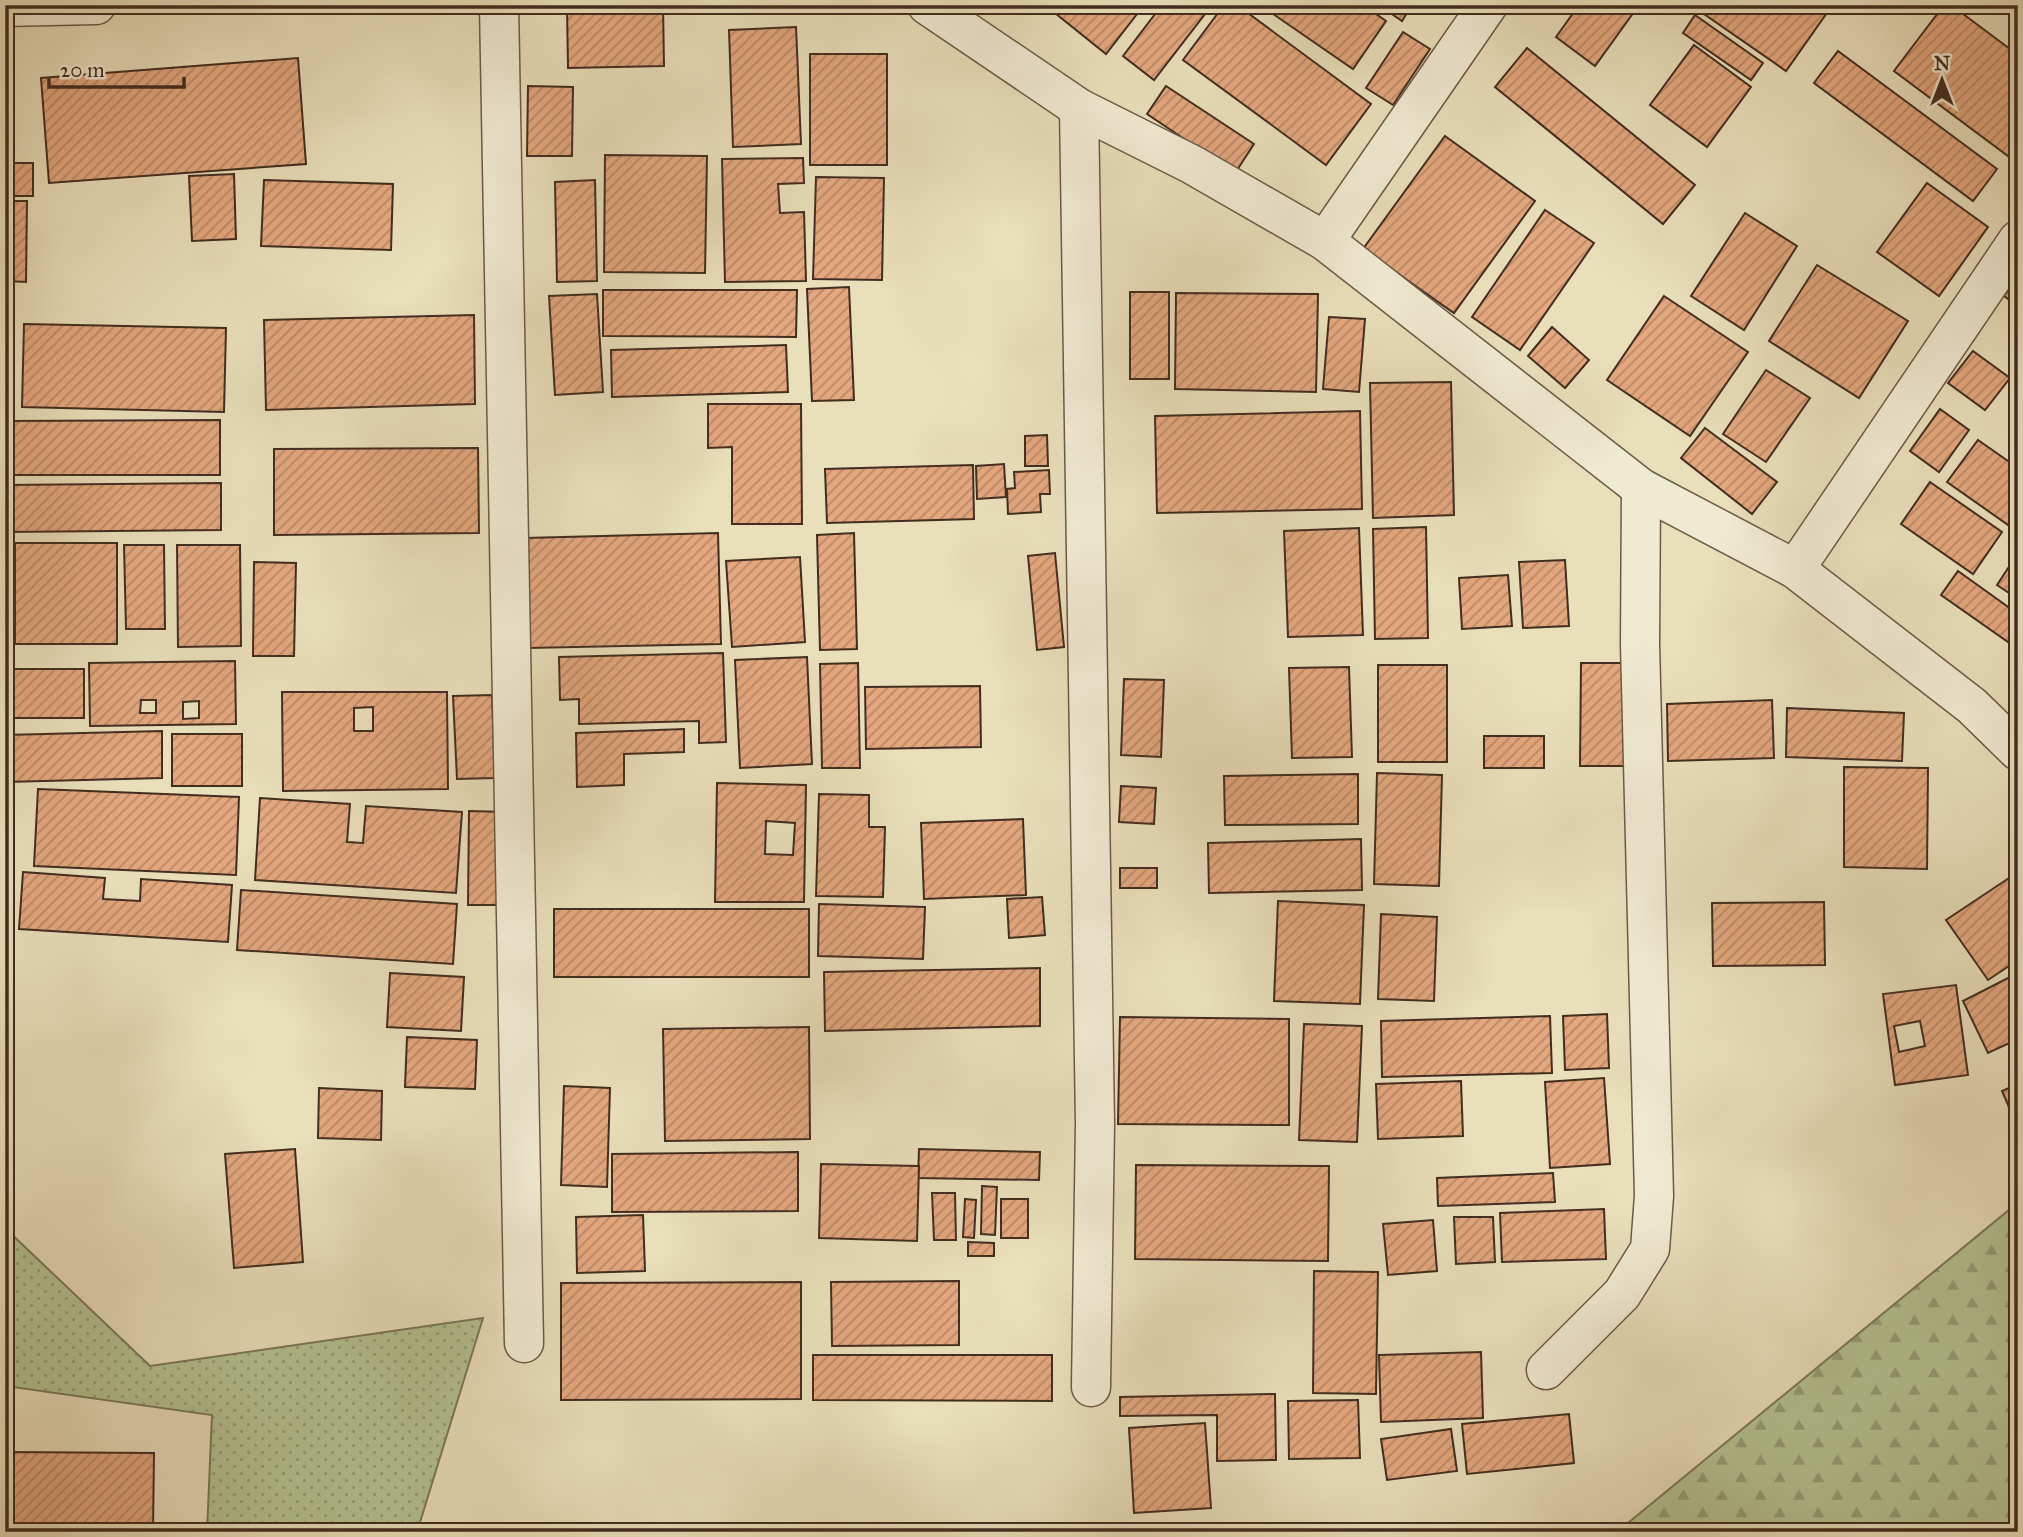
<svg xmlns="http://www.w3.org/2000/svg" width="2023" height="1537" viewBox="0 0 2023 1537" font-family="'IM FELL Great Primer',serif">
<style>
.grass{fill:url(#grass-dots);stroke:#7b7859;stroke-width:2}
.forest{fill:url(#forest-firs);stroke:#7b7859;stroke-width:2}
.building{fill:url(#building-hatch);stroke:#422d20;stroke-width:2;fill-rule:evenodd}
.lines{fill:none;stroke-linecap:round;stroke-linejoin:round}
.minor-casing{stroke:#6c5a47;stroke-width:41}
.minor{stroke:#f1ead3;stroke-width:38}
</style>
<defs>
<pattern id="grass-dots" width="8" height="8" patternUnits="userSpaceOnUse" patternTransform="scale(1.75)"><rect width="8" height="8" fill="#b4c292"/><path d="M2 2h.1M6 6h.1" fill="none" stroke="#949e77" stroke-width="1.8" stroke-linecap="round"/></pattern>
<pattern id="forest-firs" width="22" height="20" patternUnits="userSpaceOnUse" patternTransform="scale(1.75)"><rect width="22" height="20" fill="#b4c292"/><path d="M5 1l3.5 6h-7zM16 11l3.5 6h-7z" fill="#949e77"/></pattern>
<pattern id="building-hatch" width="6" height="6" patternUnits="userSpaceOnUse" patternTransform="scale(1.75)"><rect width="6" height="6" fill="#e4a77e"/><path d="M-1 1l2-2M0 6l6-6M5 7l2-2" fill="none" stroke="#ba8867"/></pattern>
</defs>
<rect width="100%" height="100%" fill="#e9dfbb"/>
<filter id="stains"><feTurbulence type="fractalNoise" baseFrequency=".00286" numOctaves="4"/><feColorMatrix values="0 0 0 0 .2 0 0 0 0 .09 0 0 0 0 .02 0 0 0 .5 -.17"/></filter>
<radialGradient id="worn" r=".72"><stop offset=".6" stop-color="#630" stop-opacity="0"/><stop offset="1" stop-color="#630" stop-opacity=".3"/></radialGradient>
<!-- grass -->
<path class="grass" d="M5 1228 150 1366 483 1318 417 1532H207L212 1415 5 1386Z"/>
<!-- forest -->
<path class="forest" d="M2018 1204V1532H1617L2015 1205Z"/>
<!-- building -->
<g class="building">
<path d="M663 5 664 66 568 68 567 6Z"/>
<path d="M1045 5H1144L1106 54Z"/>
<path d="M1162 5H1212L1154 80 1123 56Z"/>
<path d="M1224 5H1237L1371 104 1326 165 1183 60Z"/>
<path d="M1260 5H1363L1386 21 1353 69Z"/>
<path d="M1379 5H1412L1402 21Z"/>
<path d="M1579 5H1639L1595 66 1556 37Z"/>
<path d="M1691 5H1822L1829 10 1786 71Z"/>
<path d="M1944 5H1951L2018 55V151L2012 159 1894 71Z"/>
<path d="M1695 15 1763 63 1751 80 1683 33Z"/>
<path d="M796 27 801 144 733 147 729 30Z"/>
<path d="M1403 32 1430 49 1393 105 1366 88Z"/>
<path d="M1694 45 1751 87 1707 147 1650 105Z"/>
<path d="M1527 48 1695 185 1663 224 1495 87Z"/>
<path d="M1838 51 1997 169 1973 201 1814 83Z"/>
<rect x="810" y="54" width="77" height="111"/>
<path d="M298 58 306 164 49 183 41 78Z"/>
<path d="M528 86 573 87 572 156H527Z"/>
<path d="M1166 86 1254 144 1235 173 1147 114Z"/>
<path d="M1445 136 1535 201 1454 313 1363 249Z"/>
<path d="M605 155 707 156 705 273 604 272Z"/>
<path d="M803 158 804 183 778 184 780 213 804 212 806 281 725 282 722 159Z"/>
<rect x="5" y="163" width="28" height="33"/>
<path d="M234 174 236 239 192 241 189 176Z"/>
<path d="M816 177 884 178 882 280 813 279Z"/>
<path d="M264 180 393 184 391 250 261 246Z"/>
<path d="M595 180 597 281 557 282 555 182Z"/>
<path d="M1927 183 1988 227 1939 296 1877 252Z"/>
<path d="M5 201H27L26 282 5 281Z"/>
<path d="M1545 210 1594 243 1520 350 1472 317Z"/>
<path d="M1745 213 1797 246 1744 330 1691 296Z"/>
<path d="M1817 265 1908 321 1859 398 1769 341Z"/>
<path d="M2018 278V306L2004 296Z"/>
<path d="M849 287 854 400 812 401 807 289Z"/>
<path d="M603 290H797L796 337 603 336Z"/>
<rect x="1130" y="292" width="39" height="87"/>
<path d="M1176 293 1318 294 1316 392 1175 389Z"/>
<path d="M597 294 603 392 555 395 549 296Z"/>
<path d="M1664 296 1748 352 1690 436 1607 380Z"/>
<path d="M474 315 475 404 266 410 264 320Z"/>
<path d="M1329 317 1365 319 1359 392 1323 389Z"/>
<path d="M24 324 226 328 224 412 22 407Z"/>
<path d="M1552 327 1589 360 1565 388 1528 356Z"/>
<path d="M786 345 788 392 612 397 611 350Z"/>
<path d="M1973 351 2010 378 1985 410 1948 383Z"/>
<path d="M1766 370 1810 398 1766 462 1723 434Z"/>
<path d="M1451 382 1454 515 1373 518 1370 383Z"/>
<path d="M708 404H801L802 524H732V447L708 448Z"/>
<path d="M1940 409 1969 430 1939 472 1910 451Z"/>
<path d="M1360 411 1362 509 1157 513 1155 416Z"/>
<path d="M220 420V475H5V421Z"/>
<path d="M1705 428 1777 482 1752 514 1681 458Z"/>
<path d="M1047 435 1048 466H1025V436Z"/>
<path d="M1978 440 2018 468V532L1947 482Z"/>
<path d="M478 448 479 533 274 535V449Z"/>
<path d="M1004 464 1006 497 977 499 976 466Z"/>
<path d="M973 465 974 519 827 523 825 469Z"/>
<path d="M1049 470 1050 494H1040L1041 512 1008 514 1007 489 1015 488 1014 472Z"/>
<path d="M1930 482 2002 532 1973 574 1901 524Z"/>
<path d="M221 483V530L5 532V485Z"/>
<path d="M1426 527 1428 638 1375 639 1373 529Z"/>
<path d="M1359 528 1363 635 1288 637 1284 531Z"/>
<path d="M718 533 721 644 528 648 525 538Z"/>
<path d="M854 533 857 649 820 650 817 535Z"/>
<rect x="15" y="543" width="102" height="101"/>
<path d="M124 545H164L165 629H126Z"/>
<path d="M177 545H240L241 646 178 647Z"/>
<path d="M1055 553 1064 647 1037 650 1028 556Z"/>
<path d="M2018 553V599L1997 585Z"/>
<path d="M800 557 805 642 732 647 726 561Z"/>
<path d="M1565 560 1569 626 1523 628 1519 562Z"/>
<path d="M254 562 296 563 294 656H253Z"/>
<path d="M1958 571 2018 614V649L1941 595Z"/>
<path d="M1508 575 1512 626 1462 629 1459 578Z"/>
<path d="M723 653 726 742 699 743V721L579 724V699L560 700 559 657Z"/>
<path d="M807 657 812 764 740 768 735 660Z"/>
<path d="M235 661 236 724 90 726 89 663ZM141 700H156V713H140ZM199 701V718L183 719V702Z"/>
<path d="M858 663 860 768H822L820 664Z"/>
<path d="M1581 663H1626L1625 766H1580Z"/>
<rect x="1378" y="665" width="69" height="97"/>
<path d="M1349 667 1352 757 1292 758 1289 668Z"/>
<rect x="5" y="669" width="79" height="49"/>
<path d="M1124 679 1164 680 1161 757 1121 755Z"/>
<path d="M980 686 981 747 866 749 865 687Z"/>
<path d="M282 692H447L448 789 283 791ZM373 707V731H354V708Z"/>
<path d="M492 695 495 778 457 779 453 696Z"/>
<path d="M1772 700 1774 758 1668 761 1667 704Z"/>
<path d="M1787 708 1904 713 1902 761 1786 757Z"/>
<path d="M684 729V752L624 754V785L577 787 576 733Z"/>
<path d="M162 731V778L5 782V735Z"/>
<rect x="172" y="734" width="70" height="52"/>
<rect x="1484" y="736" width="60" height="32"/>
<path d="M1844 767 1928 768 1927 869 1844 867Z"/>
<path d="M1377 773 1442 775 1439 886 1374 884Z"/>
<path d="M1358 774V824L1225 825 1224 776Z"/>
<path d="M717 783 806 785 804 902H715ZM766 821 795 823 793 855 765 854Z"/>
<path d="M1121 786 1156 788 1154 824 1119 822Z"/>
<path d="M38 789 239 797 236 875 34 866Z"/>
<path d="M819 794 869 795V827H885L883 897 816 896Z"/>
<path d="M260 798 350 804 347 842 363 843 366 806 462 812 456 893 255 880Z"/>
<path d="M469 811 506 812 504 905H468Z"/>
<path d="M1023 819 1026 895 924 899 921 823Z"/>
<path d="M1361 839 1362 890 1209 893 1208 843Z"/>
<rect x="1120" y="868" width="37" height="20"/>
<path d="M23 872 105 878 103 899 140 901 141 879 232 885 228 942 19 929Z"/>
<path d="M2018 872V960L1988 980 1946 920Z"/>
<path d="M241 890 457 904 453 964 237 950Z"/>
<path d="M1042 897 1045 935 1009 938 1007 899Z"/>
<path d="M1278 901 1364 905 1360 1004 1274 1001Z"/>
<path d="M1824 902 1825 965 1713 966 1712 903Z"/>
<path d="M819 904 925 907 923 959 818 956Z"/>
<rect x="554" y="909" width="255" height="68"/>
<path d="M1381 914 1437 917 1434 1001 1378 999Z"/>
<path d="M1040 968V1026L825 1031 824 972Z"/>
<path d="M390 973 464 977 461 1031 387 1027Z"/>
<path d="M2018 973V1039L1988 1053 1963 1001Z"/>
<path d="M1956 985 1968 1075 1895 1085 1883 994ZM1920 1021 1925 1046 1899 1052 1894 1026Z"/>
<path d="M1607 1014 1609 1068 1565 1070 1563 1016Z"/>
<path d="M1550 1016 1552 1073 1382 1077 1381 1021Z"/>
<path d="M1120 1017 1289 1019V1125L1118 1124Z"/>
<path d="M1304 1024 1362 1026 1357 1142 1299 1140Z"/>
<path d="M809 1027 810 1139 665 1141 663 1029Z"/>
<path d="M407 1037 477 1040 475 1089 405 1087Z"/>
<path d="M1604 1078 1610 1164 1550 1168 1545 1082Z"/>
<path d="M1461 1081 1463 1136 1378 1139 1376 1084Z"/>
<path d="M2018 1084V1128L2002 1091Z"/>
<path d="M564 1086 610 1088 607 1187 561 1185Z"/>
<path d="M319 1088 382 1091 381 1140 318 1138Z"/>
<path d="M295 1149 303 1262 234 1268 225 1154Z"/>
<path d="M919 1149 1040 1152 1039 1180 918 1178Z"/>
<path d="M798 1152V1211L612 1212V1154Z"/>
<path d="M821 1164 919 1166 917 1241 819 1238Z"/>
<path d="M1136 1165 1329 1166 1328 1261 1135 1259Z"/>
<path d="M1553 1173 1555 1202 1438 1206 1437 1178Z"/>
<path d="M982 1186 997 1187 995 1235 981 1234Z"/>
<path d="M932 1193H955L956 1240H934Z"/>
<path d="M965 1199 976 1200 974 1238 963 1237Z"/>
<rect x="1001" y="1199" width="27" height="39"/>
<path d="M1604 1209 1606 1259 1502 1262 1500 1213Z"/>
<path d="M643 1215 645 1271 577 1273 576 1217Z"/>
<path d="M1454 1217H1493L1495 1262 1456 1264Z"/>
<path d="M1433 1220 1437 1271 1388 1275 1383 1224Z"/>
<path d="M968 1242 994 1243V1256H968Z"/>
<path d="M1314 1271 1378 1272 1376 1394 1313 1393Z"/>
<path d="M959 1281V1345L832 1346 831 1282Z"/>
<path d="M801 1282V1399L561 1400V1283Z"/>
<path d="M1481 1352 1483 1418 1381 1422 1379 1355Z"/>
<path d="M813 1355H1052V1401L813 1400Z"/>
<path d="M1275 1394 1276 1460 1217 1461V1415L1120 1416V1397Z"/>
<path d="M1358 1400 1360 1458 1289 1459 1288 1401Z"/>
<path d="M1569 1414 1574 1463 1467 1474 1462 1424Z"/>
<path d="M1205 1423 1211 1508 1134 1513 1129 1428Z"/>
<path d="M1451 1429 1457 1471 1387 1480 1381 1439Z"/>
<path d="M5 1452 154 1453 153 1530 5 1529Z"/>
</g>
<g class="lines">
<!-- minor casing -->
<g class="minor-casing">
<g id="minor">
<path d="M499 5 524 1343"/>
<path d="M927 5 1079 108 1191 164 1325 241 1641 488 1795 569 1972 706 2018 751"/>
<path d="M5 7 96 5"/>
<path d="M1079 108 1095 1124 1091 1387"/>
<path d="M1325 241 1488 5"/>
<path d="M1795 569 2018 240"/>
<path d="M1546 1370 1622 1294 1650 1249 1654 1196 1640 644 1641 488"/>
</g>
</g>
<!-- minor -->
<use href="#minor" class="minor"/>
</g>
<!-- margin -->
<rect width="2023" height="1537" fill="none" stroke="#e9dfbb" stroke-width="28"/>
<rect x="7" y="7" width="2009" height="1523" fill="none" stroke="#422d20" stroke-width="3.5"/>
<rect x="14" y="14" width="1995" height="1509" fill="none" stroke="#422d20" stroke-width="2"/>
<!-- north arrow -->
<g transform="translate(1942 80)" stroke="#f1ead3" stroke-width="5" paint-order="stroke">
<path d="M0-5L12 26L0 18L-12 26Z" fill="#422d20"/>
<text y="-10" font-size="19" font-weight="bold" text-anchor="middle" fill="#422d20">N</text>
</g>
<!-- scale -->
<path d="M49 77v10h135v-10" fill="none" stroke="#422d20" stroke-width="3.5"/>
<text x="60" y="77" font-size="21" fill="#422d20" stroke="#f1ead3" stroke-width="5" paint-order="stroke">20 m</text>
<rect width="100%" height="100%" filter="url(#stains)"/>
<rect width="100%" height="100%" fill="url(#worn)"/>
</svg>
